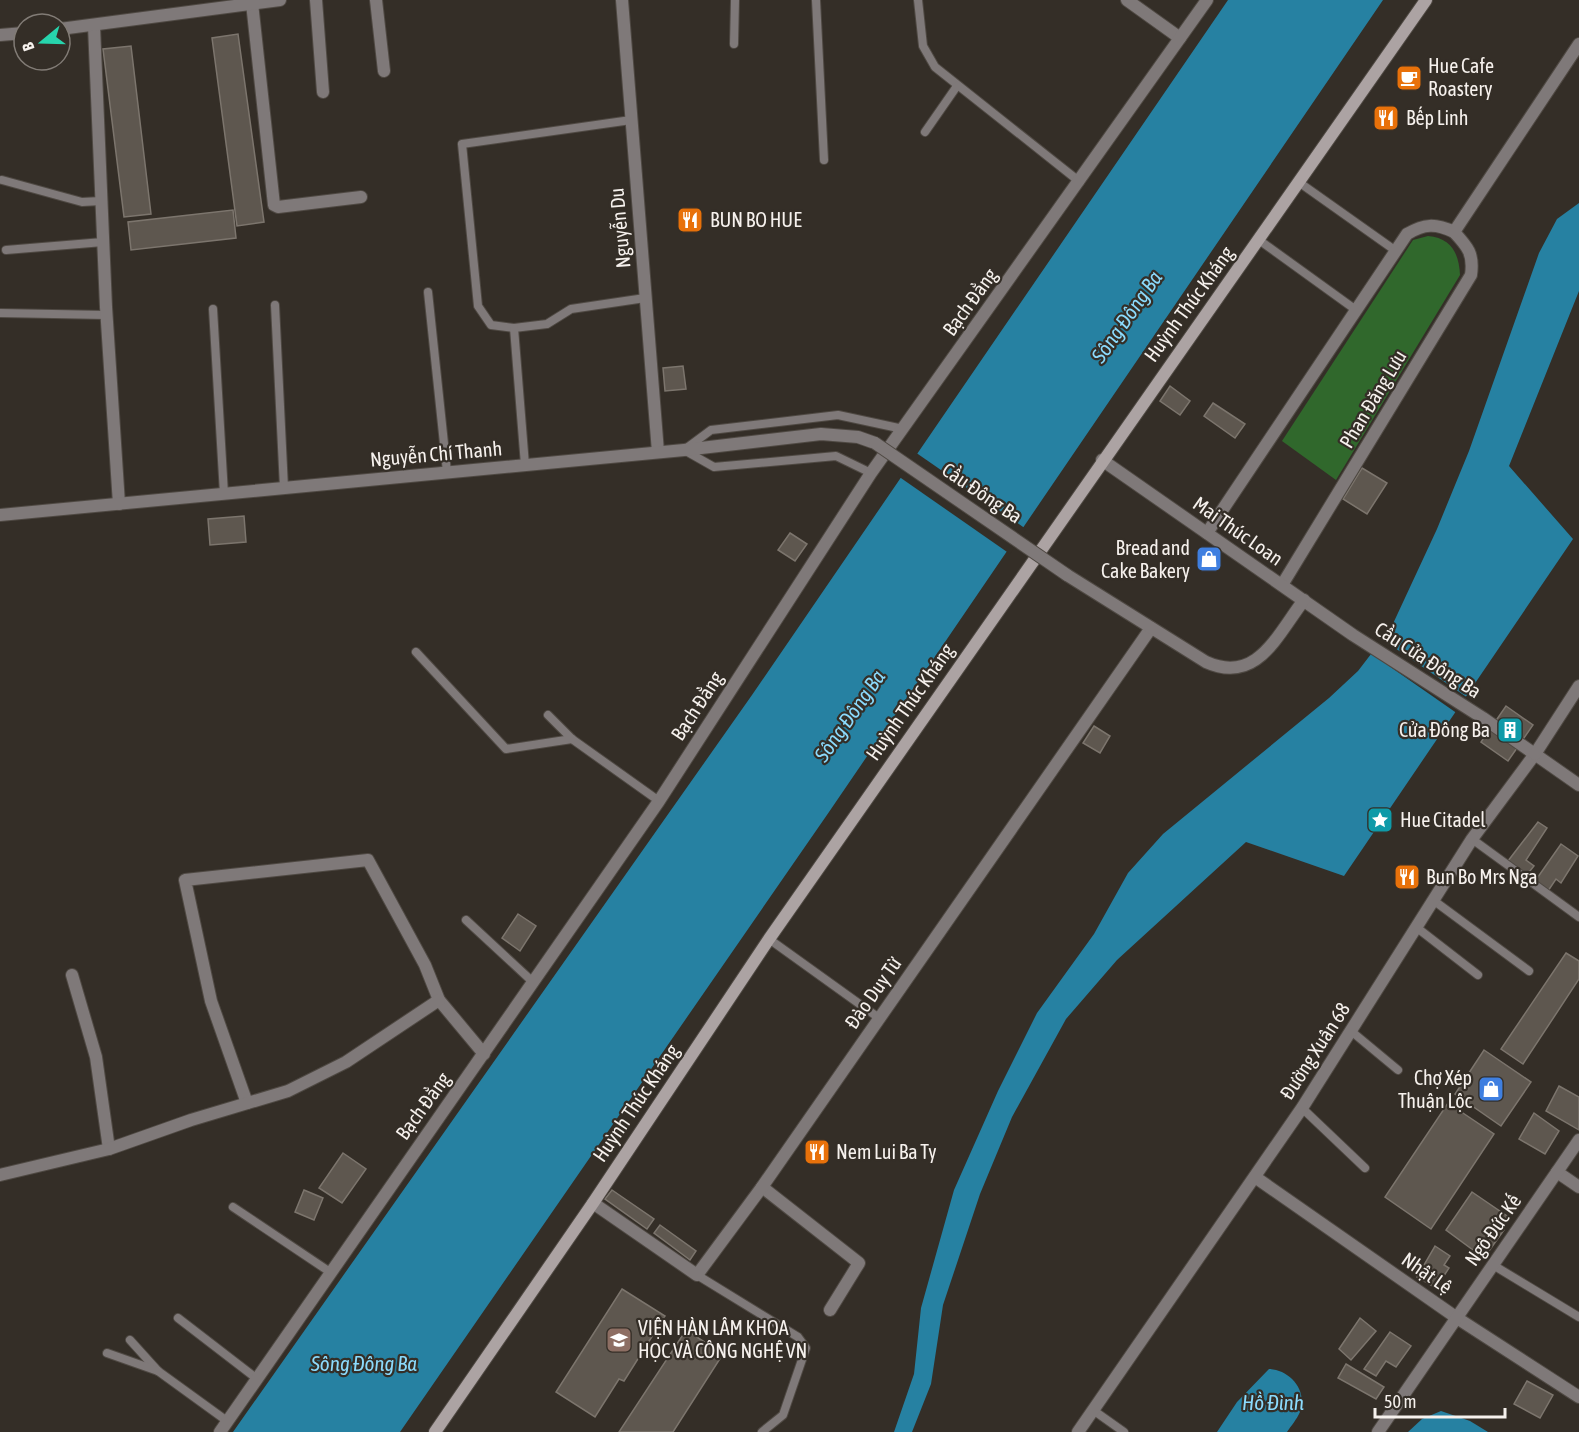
<svg xmlns="http://www.w3.org/2000/svg" width="1579" height="1432" viewBox="0 0 1579 1432" font-family="'Asap Condensed',sans-serif">
<style>
.green{fill:#30682c}
.water{fill:#2681a2}
.pier{fill:#342e27}
.building{fill:#5e574f;stroke:#7c756d;stroke-width:1.5}
.lines{fill:none;stroke-linecap:round;stroke-linejoin:round}
.service-casing{stroke:#4f4943;stroke-width:10}
.minor-casing{stroke:#4f4943;stroke-width:14}
.tertiary-casing{stroke:#4f4943;stroke-width:14}
.secondary-casing{stroke:#4f4943;stroke-width:14}
.service{stroke:#7f7979;stroke-width:8}
.minor{stroke:#7f7979;stroke-width:12}
.tertiary{stroke:#7f7979;stroke-width:12}
.secondary{stroke:#aca3a3;stroke-width:12}
.tertiary-bridge-casing{stroke:#4f4943;stroke-width:14;stroke-linecap:butt}
.tertiary-bridge{stroke:#7f7979;stroke-width:12}
.labels{text-anchor:middle;stroke-width:4.5;stroke-linejoin:round;paint-order:stroke}
.poi-label{font-size:20px;fill:#f6f1ed;stroke:#342e27;text-anchor:start}
.street-label{font-size:20px;fill:#f6f1ed;stroke:#342e27}
.water-label{font-size:21px;font-style:italic;fill:#8bdafc;stroke:#342e27}
</style>
<rect width="100%" height="100%" fill="#342e27"/>
<!-- green -->
<path class="green" d="M1428 236C1451 238 1459 253 1460 275L1336 480 1282 441 1413 240Z"/>
<!-- water -->
<g class="water">
<path d="M1228 0H1383L829 812 400 1432H233L752 695Z"/>
<path d="M1579 203V291L1509 466 1573 539 1344 876 1246 842 1117 960 1066 1019 1012 1117 980 1194 943 1305 931 1384 912 1432H894L914 1374 921 1308 954 1190 998 1091 1037 1013 1094 934 1128 873 1163 834 1329 698 1358 671 1391 628 1437 529 1469 451 1539 253 1557 219Z"/>
<path d="M1269 1369C1289 1370 1308 1389 1300 1412 1297 1419 1291 1426 1287 1432H1217L1237 1402Z"/>
<path d="M1441 1411 1470 1421 1488 1432H1408L1422 1419Z"/>
</g>
<!-- pier -->
<g class="pier">
<path d="M915 452 1026 529 1010 554 898 476Z"/>
<path d="M1379 637 1468 698 1458 714 1369 652Z"/>
</g>
<!-- building -->
<g class="building">
<path d="M238 34 264 222 237 226 212 38Z"/>
<path d="M131 46 151 214 124 217 103 49Z"/>
<path d="M233 210 236 238 131 250 128 222Z"/>
<path d="M683 366 686 389 665 391 663 368Z"/>
<path d="M1170 386 1190 401 1180 415 1160 401Z"/>
<path d="M1213 403 1245 424 1235 438 1204 416Z"/>
<path d="M1362 468 1387 483 1367 514 1343 499Z"/>
<path d="M244 516 246 542 210 545 208 519Z"/>
<path d="M790 533 807 544 795 561 778 550Z"/>
<path d="M1506 706 1533 725 1508 761 1481 742Z"/>
<path d="M1094 726 1110 736 1100 753 1083 743Z"/>
<path d="M1538 822 1547 828 1526 860 1534 866 1526 876 1508 861Z"/>
<path d="M1561 844 1578 856 1561 883 1556 879 1548 891 1533 884Z"/>
<path d="M518 914 536 926 520 951 502 938Z"/>
<path d="M1566 953 1579 961V979L1523 1064 1501 1049Z"/>
<path d="M1484 1050 1531 1082 1501 1126 1455 1094Z"/>
<path d="M1559 1086 1579 1097V1130L1546 1111Z"/>
<path d="M1448 1103 1494 1134 1431 1229 1385 1197Z"/>
<path d="M1534 1113 1559 1131 1545 1154 1519 1139Z"/>
<path d="M343 1153 366 1169 342 1203 319 1188Z"/>
<path d="M304 1190 323 1198 314 1220 295 1212Z"/>
<path d="M612 1190 654 1219 647 1229 605 1199Z"/>
<path d="M1472 1192 1507 1216 1500 1227 1504 1230 1489 1251 1478 1243 1473 1250 1446 1230Z"/>
<path d="M660 1225 696 1251 690 1260 654 1233Z"/>
<path d="M1435 1246 1450 1256 1444 1265 1449 1268 1436 1288 1417 1277Z"/>
<path d="M622 1289 665 1316 624 1381 619 1379 595 1417 556 1392Z"/>
<path d="M1360 1318 1376 1331 1351 1360 1339 1349Z"/>
<path d="M686 1330 723 1354 673 1432H619Z"/>
<path d="M1390 1332 1411 1346 1396 1367 1386 1361 1376 1376 1364 1369Z"/>
<path d="M1346 1364 1384 1387 1376 1399 1338 1378Z"/>
<path d="M1527 1381 1553 1395 1540 1418 1514 1404Z"/>
</g>
<g class="lines">
<!-- service casing -->
<g class="service-casing">
<g id="service">
<path d="M816 0 824 160"/>
<path d="M918 0 923 46 935 67 1080 182"/>
<path d="M734 44 735 0"/>
<path d="M631 120 462 144 478 306 491 325 514 328 547 324 571 309 645 298"/>
<path d="M925 132 957 86"/>
<path d="M2 180 82 202 101 201"/>
<path d="M1300 183 1396 251"/>
<path d="M1259 240 1356 310"/>
<path d="M6 250 103 242"/>
<path d="M428 292 447 472"/>
<path d="M275 305 284 488"/>
<path d="M213 309 224 494"/>
<path d="M0 313 106 315"/>
<path d="M514 328 525 465"/>
<path d="M871 473 836 456 714 467 684 450 711 430 838 415 903 429"/>
<path d="M416 652 506 749 572 739"/>
<path d="M548 715 572 739 659 801"/>
<path d="M1472 839 1579 917"/>
<path d="M1433 900 1529 971"/>
<path d="M466 920 534 983"/>
<path d="M1416 927 1478 975"/>
<path d="M769 939 879 1018"/>
<path d="M1351 1031 1398 1070"/>
<path d="M1302 1108 1365 1168"/>
<path d="M233 1207 330 1272"/>
<path d="M1493 1265 1579 1317"/>
<path d="M697 1275 798 1337 806 1348 783 1415 762 1432"/>
<path d="M178 1318 256 1378"/>
<path d="M130 1340 158 1371 227 1421"/>
<path d="M107 1353 158 1371"/>
<path d="M1093 1410 1124 1432"/>
</g>
</g>
<!-- minor casing -->
<g class="minor-casing">
<g id="minor">
<path d="M316 0 323 92"/>
<path d="M376 0 384 71"/>
<path d="M622 0 658 452"/>
<path d="M1127 0 1180 38"/>
<path d="M252 3 274 205 278 207 361 197"/>
<path d="M94 26 106 307 119 504"/>
<path d="M60 29 280 0"/>
<path d="M0 35 24 33"/>
<path d="M1207 533 1407 234C1424 224 1435 223 1454 232"/>
<path d="M1282 585 1471 275C1474 254 1468 247 1454 232L1579 44"/>
<path d="M72 975 96 1057 109 1149"/>
<path d="M247 1103 211 1001 185 880 368 860 425 965 439 1000 484 1054"/>
<path d="M1557 1172 1579 1187"/>
<path d="M0 1175 109 1149 191 1120 288 1091 346 1062 439 1000"/>
<path d="M1255 1177 1457 1318 1579 1397"/>
<path d="M762 1187 859 1263 830 1310"/>
<path d="M593 1203 697 1275 762 1187 1151 628"/>
<path d="M1078 1432 1302 1108 1472 839 1535 754"/>
<path d="M1378 1432 1579 1140"/>
</g>
</g>
<!-- tertiary casing -->
<g class="tertiary-casing">
<g id="tertiary">
<path d="M1102 460 1353 635 1483 718 1579 785"/>
<path d="M0 515 684 450 821 434 858 437 875 443"/>
<path d="M1067 575 1206 662C1257 685 1277 635 1304 600"/>
<path d="M1535 754 1579 686"/>
<path d="M220 1432 659 801 871 473 1207 0"/>
</g>
</g>
<!-- secondary casing -->
<g class="secondary-casing">
<path id="secondary" d="M435 1432 593 1203 769 939 1426 0"/>
</g>
<!-- service -->
<use href="#service" class="service"/>
<!-- minor -->
<use href="#minor" class="minor"/>
<!-- tertiary -->
<use href="#tertiary" class="tertiary"/>
<!-- secondary -->
<use href="#secondary" class="secondary"/>
<!-- tertiary-bridge casing -->
<g class="tertiary-bridge-casing">
<path id="tertiary-bridge" d="M875 443 1067 575"/>
</g>
<!-- tertiary-bridge -->
<use href="#tertiary-bridge" class="tertiary-bridge"/>
</g>
<!-- icons -->
<defs>
<g id="cafe-square" transform="scale(1.35)"><rect x="-9" y="-9" width="18" height="18" rx="4" fill="#e8710a" stroke="#342e27"/><path d="M-5.5-4.5H6V0H3Q3 3.5 0 3.5H-2.5Q-5.5 3.5-5.5 0ZM3-3.2v2h1.7v-2ZM-6 4.5H4V6H-6Z" fill="#fff"/></g>
<g id="restaurant-square" transform="scale(1.35)"><rect x="-9" y="-9" width="18" height="18" rx="4" fill="#e8710a" stroke="#342e27"/><path d="M-5-6h1v4h1v-4h1v4h1v-4h1v5L-1.5 .5V6h-2V.5L-5-1ZM5-6V6H3V1.5H1.5Q1.5-4 5-6Z" fill="#fff"/></g>
<g id="shop-square" transform="scale(1.35)"><rect x="-9" y="-9" width="18" height="18" rx="4" fill="#3f7fe0" stroke="#342e27"/><path d="M-5-2.5h2.3a2.7 3.5 0 0 1 5.4 0H5L5.5 6h-11ZM-1.5-2.5h3a1.5 2.3 0 0 0-3 0Z" fill="#fff"/></g>
<g id="building-square" transform="scale(1.35)"><rect x="-9" y="-9" width="18" height="18" rx="4" fill="#0f9aa8" stroke="#342e27"/><path d="M-4-6H4V6H1V3H-1V6H-4ZM-2.5-4.3h1.7v1.8h-1.7ZM.8-4.3h1.7v1.8H.8ZM-2.5-1h1.7V.8h-1.7ZM.8-1h1.7V.8H.8Z" fill="#fff"/></g>
<g id="sight-square" transform="scale(1.35)"><rect x="-9" y="-9" width="18" height="18" rx="4" fill="#0f9aa8" stroke="#342e27"/><path d="M0-6L1.8-2.2L6-1.7L2.9 1.2L3.7 5.4L0 3.3L-3.7 5.4L-2.9 1.2L-6-1.7L-1.8-2.2Z" fill="#fff"/></g>
<g id="university-square" transform="scale(1.35)"><rect x="-9" y="-9" width="18" height="18" rx="4" fill="#8d6e63" stroke="#342e27"/><path d="M0-5L7-2L0 1L-7-2ZM-4 1L0 2.5L4 1V4Q0 6-4 4Z" fill="#fff"/></g>
</defs>
<g fill-rule="evenodd">
<use href="#cafe-square" x="1409" y="78"/>
<use href="#restaurant-square" x="1386" y="118"/>
<use href="#restaurant-square" x="690" y="220"/>
<use href="#shop-square" x="1209" y="559"/>
<use href="#building-square" x="1510" y="730"/>
<use href="#sight-square" x="1380" y="820"/>
<use href="#restaurant-square" x="1407" y="877"/>
<use href="#shop-square" x="1491" y="1089"/>
<use href="#restaurant-square" x="817" y="1152"/>
<use href="#university-square" x="619" y="1340"/>
</g>
<g class="labels">
<!-- poi labels -->
<g class="poi-label">
<text x="1428" y="73">Hue Cafe<tspan x="1428" dy="23">Roastery</tspan></text>
<text x="1406" y="125">Bếp Linh</text>
<text x="710" y="227">BUN BO HUE</text>
<text x="1190" y="555" text-anchor="end">Bread and<tspan x="1190" dy="23">Cake Bakery</tspan></text>
<text x="1490" y="737" text-anchor="end">Cửa Đông Ba</text>
<text x="1400" y="827">Hue Citadel</text>
<text x="1426" y="884">Bun Bo Mrs Nga</text>
<text x="1472" y="1085" text-anchor="end">Chợ Xép<tspan x="1472" dy="23">Thuận Lộc</tspan></text>
<text x="836" y="1159">Nem Lui Ba Ty</text>
<text x="638" y="1335">VIỆN HÀN LÂM KHOA<tspan x="638" dy="23">HỌC VÀ CÔNG NGHỆ VN</tspan></text>
</g>
<!-- street labels -->
<g class="street-label">
<text transform="translate(620 228) rotate(-95)" y="7">Nguyễn Du</text>
<text transform="translate(970 302) rotate(-54)" y="7">Bạch Đằng</text>
<text transform="translate(1189 304) rotate(-54)" y="7">Huỳnh Thúc Kháng</text>
<text transform="translate(1373 399) rotate(-59)" y="7">Phan Đăng Lưu</text>
<text transform="translate(436 454) rotate(-5)" y="7">Nguyễn Chí Thanh</text>
<text transform="translate(982 493) rotate(34)" y="7">Cầu Đông Ba</text>
<text transform="translate(1238 531) rotate(35)" y="7">Mai Thúc Loan</text>
<text transform="translate(1428 660) rotate(33)" y="7">Cầu Cửa Đông Ba</text>
<text transform="translate(910 702) rotate(-55)" y="7">Huỳnh Thúc Kháng</text>
<text transform="translate(697 706) rotate(-57)" y="7">Bạch Đằng</text>
<text transform="translate(873 993) rotate(-55)" y="7">Đào Duy Từ</text>
<text transform="translate(1315 1051) rotate(-57)" y="7">Đường Xuân 68</text>
<text transform="translate(636 1103) rotate(-56)" y="7">Huỳnh Thúc Kháng</text>
<text transform="translate(423 1106) rotate(-54)" y="7">Bạch Đằng</text>
<text transform="translate(1493 1230) rotate(-55)" y="7">Ngô Đức Kế</text>
<text transform="translate(1427 1273) rotate(35)" y="7">Nhật Lệ</text>
</g>
<!-- water labels -->
<g class="water-label">
<text transform="translate(1127 317) rotate(-55)" y="7">Sông Đông Ba</text>
<text transform="translate(850 716) rotate(-55)" y="7">Sông Đông Ba</text>
<text x="364" y="1371">Sông Đông Ba</text>
<text x="1273" y="1410">Hồ Đình</text>
</g>
</g>
<!-- north arrow -->
<g transform="translate(42 42) rotate(251)"><circle r="28" fill="#342e27" stroke="#827c76" stroke-width="1.5"/>
<path d="M0-4.5L10 22L0 15L-10 22Z" fill="#27d5ad"/>
<text y="-9" font-size="16" font-weight="bold" text-anchor="middle" fill="#f6f1ed">B</text>
</g>
<!-- scale -->
<path d="M1375 1408v9h130v-9" fill="none" stroke="#f6f1ed" stroke-width="3"/>
<text x="1384" y="1408" font-size="18" fill="#f6f1ed" stroke="#342e27" stroke-width="4.5" paint-order="stroke">50 m</text>
</svg>
